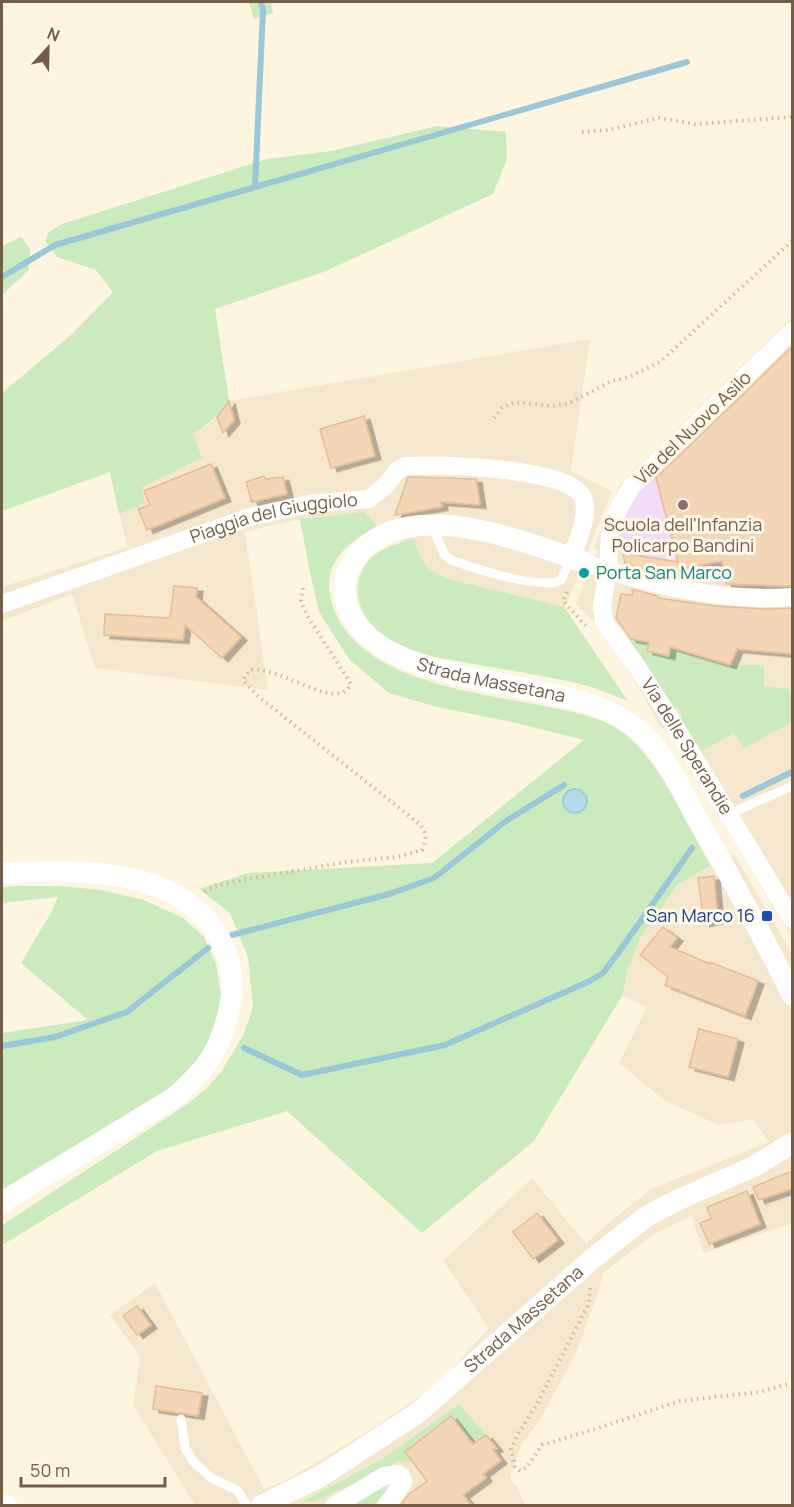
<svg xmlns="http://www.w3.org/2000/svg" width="794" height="1507" viewBox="0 0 794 1507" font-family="Manrope,sans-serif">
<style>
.residential{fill:#f5e7ce}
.education{fill:#f2ddf9}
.green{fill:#cbeabe;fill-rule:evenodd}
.water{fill:#b4d9e7;stroke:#9ac8d9;stroke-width:1.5}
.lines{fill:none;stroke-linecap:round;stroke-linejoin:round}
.stream{stroke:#9ac8d9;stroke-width:6}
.building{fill:#f3d6b6;stroke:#e6be96;stroke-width:1.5;filter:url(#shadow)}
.path{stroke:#d8b99a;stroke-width:4;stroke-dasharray:1.5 4.5;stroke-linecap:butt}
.service{stroke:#fff;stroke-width:9}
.minor{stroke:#fff;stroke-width:18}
.tertiary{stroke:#fff;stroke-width:21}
.education-dot{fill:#8d6e63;stroke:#fff8e7;stroke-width:2}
.culture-dot{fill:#0f9aa8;stroke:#fff8e7;stroke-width:2}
.transit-dot{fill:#1a4fb4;stroke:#fff8e7;stroke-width:2}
.labels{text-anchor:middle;stroke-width:6;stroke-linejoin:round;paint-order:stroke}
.street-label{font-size:18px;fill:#745c46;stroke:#fff8e7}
.education-label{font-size:18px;fill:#785e54;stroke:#fff8e7}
.culture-label{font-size:18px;fill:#0d838f;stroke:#fff8e7;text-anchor:start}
.transit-label{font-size:18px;fill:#164399;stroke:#fff8e7;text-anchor:end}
</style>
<defs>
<filter id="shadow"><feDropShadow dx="6" dy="3.5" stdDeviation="0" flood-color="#0004"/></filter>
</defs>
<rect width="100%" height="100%" fill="#fdf5e0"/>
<!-- residential -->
<g class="residential">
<path d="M792 317V938L666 727 662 729 626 666 605 633 576 604 597 551 593 549 620 484Z"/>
<path d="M590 339 571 471 612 491 567 603 564 607 449 579 432 572 421 559 414 539 402 542 377 526 364 512 300 519 245 532 268 690 95 668 72 594 2 621V587L127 547 110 472 206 426 217 417 229 401Z"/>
<path d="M734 854 792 954V1223L704 1253 691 1216 654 1234 603 1273 598 1293 577 1351 544 1413 521 1446 510 1478 517 1487 525 1505H374L387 1490 352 1505H195L133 1405 140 1357 110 1315 155 1283 264 1489 286 1480 375 1427 440 1382 489 1328 443 1261 532 1178 586 1244 599 1231 651 1189 769 1142 753 1119 719 1125 665 1101 619 1063 647 1007 622 996 629 966 641 937 678 884Z"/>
</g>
<!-- education -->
<path class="education" d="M700 430 743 523 719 532 725 584 626 567 618 534 638 487Z"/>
<!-- green -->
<g class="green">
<path d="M249 2H271L273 13 254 19Z"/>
<path d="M437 126 506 132 507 159 493 194 326 271 215 309 229 401C218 415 209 425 193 433L202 458 142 487 145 503 119 514 110 472 2 511V393L70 336 113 292 96 270 57 257 45 241 49 232 62 224 267 159 331 151Z"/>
<path d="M21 237 30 249 29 270 2 295V246Z"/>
<path d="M364 512 377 526C348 543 322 561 331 600 351 679 472 692 539 705 564 710 600 716 621 731 658 757 688 826 711 866L678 884 641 937 629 966 622 996 534 1141 422 1233 287 1111 157 1151 2 1245V1225L186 1105 206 1089 221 1072 243 1036 253 1007 248 957 230 913 199 889 248 873 432 863 584 740 516 723 437 707 389 693 349 659 319 612 310 573 300 519ZM582 791 586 797 576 813C565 812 560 800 567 792Z"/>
<path d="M414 539C422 563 426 570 449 579L564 607 628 701C608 693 589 685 567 681 535 674 501 669 468 663 443 658 412 655 389 640 366 625 349 598 362 571 371 550 394 544 414 539Z"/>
<path d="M625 638 649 642 669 655 670 647 730 665H764V686L789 689 792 698V722L744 748 734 733 702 751 680 721 682 714 677 707 672 710Z"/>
<path d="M15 886H59L101 890 144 900 183 918 204 937 216 964 221 995 216 1028 199 1058 170 1088 2 1191V1033L88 1020 21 963 51 913 58 897 2 903V887Z"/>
<path d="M459 1404 486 1435 473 1444 450 1416 405 1452 414 1463 398 1461 389 1467 316 1501 302 1502 381 1460Z"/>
<path d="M385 1486 387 1490 374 1505 352 1506Z"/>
</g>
<!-- water -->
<circle class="water" cx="575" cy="801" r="12"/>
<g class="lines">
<!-- stream -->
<g class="stream">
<path d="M255 187 263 10 261 2"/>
<path d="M2 277 55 245 687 62"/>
<path d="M743 796 792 772"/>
<path d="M232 935 389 894 434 878 506 821 564 785"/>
<path d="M2 1046 55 1037 127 1012 208 948"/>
<path d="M244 1048 302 1075 445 1045 590 981 603 973 616 956 692 848"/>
</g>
</g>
<!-- building -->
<g class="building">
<path d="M792 347V586L726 584 722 561 661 573 625 564 623 553 678 562 656 478Z"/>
<path d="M229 401 234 420 223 433 217 417Z"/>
<path d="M364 416 375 456 331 468 320 429Z"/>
<path d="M211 464 225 498 147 530 138 509 150 505 144 491Z"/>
<path d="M264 476 265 479 283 477 287 494 252 502 246 482Z"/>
<path d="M408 477 476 479 480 505 441 502 442 507 395 515Z"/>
<path d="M174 586 197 588 196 597 241 637 222 658 185 625 183 640 104 635 105 614 170 618Z"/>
<path d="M632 589 658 596V598L715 606 766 609 792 608V654L737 649 730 665 670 647 669 656 647 651 649 642 631 639 616 618 621 594 633 595Z"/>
<path d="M714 876 718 920 704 923 698 878Z"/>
<path d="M663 927 677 938 670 947 710 964V962L758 981 745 1016 665 985 668 977 640 955Z"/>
<path d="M699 1029 738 1039 728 1077 689 1067Z"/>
<path d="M792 1171V1189L759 1200 753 1187Z"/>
<path d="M747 1191 760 1224 709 1244 700 1223 711 1219 707 1207Z"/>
<path d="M537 1213 558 1240 533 1259 513 1232Z"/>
<path d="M137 1306 151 1325 137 1335 123 1316Z"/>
<path d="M156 1386 202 1393 198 1416 153 1409Z"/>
<path d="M451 1416 473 1444 486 1435 497 1448 493 1450 501 1460 483 1474 486 1478 463 1495 472 1506H400L408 1495 427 1481 405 1452Z"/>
</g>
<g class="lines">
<!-- path -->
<g class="path">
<path d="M582 132 608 130 659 118 695 124 792 117"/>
<path d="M494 418 502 407 515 402 552 406 567 404 612 381 629 377 660 362 792 241"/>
<path d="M567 592 563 601 586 626"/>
<path d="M205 892 214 886 243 880 346 862 397 857 422 850C431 830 421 826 407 814L259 697 243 680 250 670C275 665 327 704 345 691 348 690 349 686 351 684L308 617 301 601 303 587"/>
<path d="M590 1288 589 1303 537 1404 518 1434 511 1449 515 1467 520 1471 527 1467 542 1445 598 1428 680 1401 759 1392 792 1383"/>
</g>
<!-- service -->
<g class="service">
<path d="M432 525 444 554 451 560C474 568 541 591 561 580L571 558"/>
<path d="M729 814 792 786"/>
<path d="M181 1419 185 1448 194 1462 211 1478 237 1490 247 1506"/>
</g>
<!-- minor -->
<g class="minor">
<path id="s1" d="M792 331 632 486 620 506 610 533 608 571 602 606 604 621 638 668 673 723 792 919"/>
<path d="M591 565C656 587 724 602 792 597"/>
<path id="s2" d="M2 604 250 517 309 504 369 499 385 486 399 469 405 466C437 464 566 467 582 496 591 512 577 543 571 558"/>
<path d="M334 1506 384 1476 398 1474 402 1477 403 1483 386 1506"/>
</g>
<!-- tertiary -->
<g class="tertiary">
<path id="s3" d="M584 562C522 541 406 493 356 557 347 568 343 582 345 596 348 622 372 643 395 654 454 682 531 684 593 705 612 712 631 723 645 736 667 757 681 789 695 815 729 874 762 934 792 995"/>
<path d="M2 873C73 869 181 866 220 939 231 960 235 982 230 1005 221 1049 207 1071 172 1099L2 1202"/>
<path d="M2 1505 7 1506"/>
<path id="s4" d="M261 1506 321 1476 419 1412 591 1260 647 1216 680 1199 755 1166 792 1143"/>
</g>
</g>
<!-- markers -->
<circle class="education-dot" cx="683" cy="505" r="6"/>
<circle class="culture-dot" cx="584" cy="573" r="6"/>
<rect class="transit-dot" x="761" y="910" width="12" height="12" rx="3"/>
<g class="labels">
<!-- street labels -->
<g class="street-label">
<text transform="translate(693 428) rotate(-44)" y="6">Via del Nuovo Asilo</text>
<text dy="6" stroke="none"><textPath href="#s2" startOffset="286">Piaggia del Giuggiolo</textPath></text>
<text dy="6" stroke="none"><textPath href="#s3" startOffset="464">Strada Massetana</textPath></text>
<text dy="6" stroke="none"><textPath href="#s1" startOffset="514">Via delle Sperandie</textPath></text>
<text dy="6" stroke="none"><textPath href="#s4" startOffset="324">Strada Massetana</textPath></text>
</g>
<!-- education labels -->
<g class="education-label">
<text x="683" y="531">Scuola dell'Infanzia<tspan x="683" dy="21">Policarpo Bandini</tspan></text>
</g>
<!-- culture labels -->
<g class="culture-label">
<text x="596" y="579">Porta San Marco</text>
</g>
<!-- transit labels -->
<g class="transit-label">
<text x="755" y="922">San Marco 16</text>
</g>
</g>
<!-- border -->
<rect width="794" height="1507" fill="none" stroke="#745c46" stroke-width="6"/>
<!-- north arrow -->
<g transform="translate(48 48) rotate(22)" stroke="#fff8e7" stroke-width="4.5" paint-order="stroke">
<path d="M0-4.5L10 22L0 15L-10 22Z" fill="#745c46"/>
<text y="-9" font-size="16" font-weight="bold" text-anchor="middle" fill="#745c46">N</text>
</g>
<!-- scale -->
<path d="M21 1477v9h144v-9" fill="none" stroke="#745c46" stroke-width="3"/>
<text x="30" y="1477" font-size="18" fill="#745c46" stroke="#fff8e7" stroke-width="4.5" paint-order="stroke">50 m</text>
</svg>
